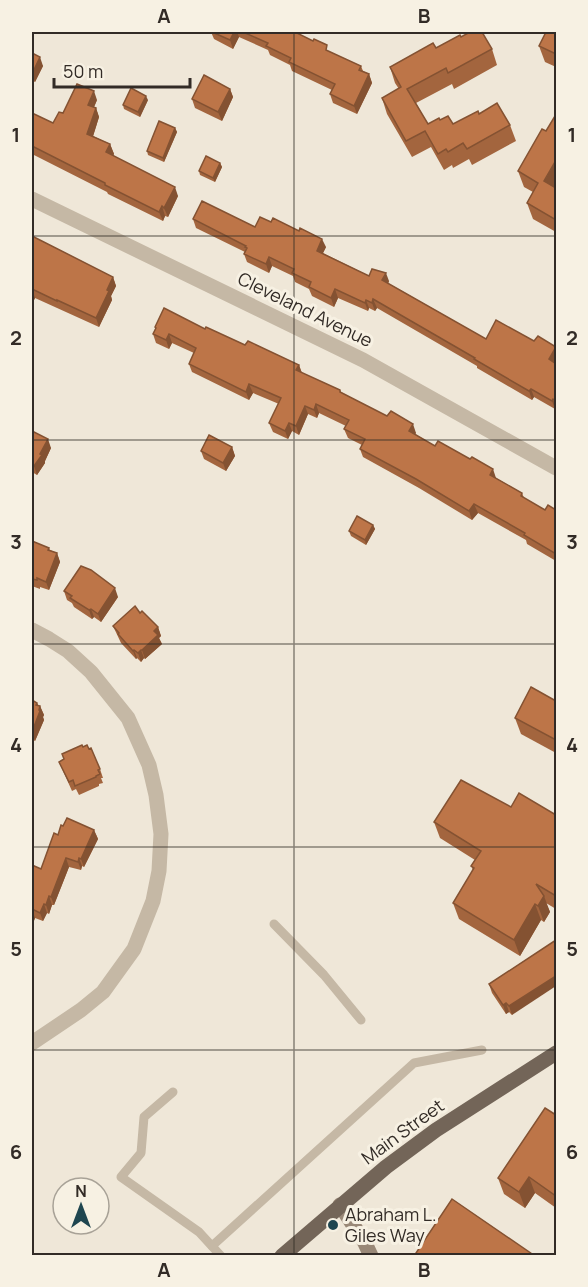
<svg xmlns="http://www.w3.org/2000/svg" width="588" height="1287" viewBox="0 0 588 1287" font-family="Manrope,sans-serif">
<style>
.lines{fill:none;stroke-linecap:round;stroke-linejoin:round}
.lane{stroke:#c5b8a5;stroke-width:9}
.street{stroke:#c5b8a5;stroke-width:15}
.secondary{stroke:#987;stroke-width:15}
.primary{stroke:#736558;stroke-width:15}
.wall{fill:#a3653e}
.shaded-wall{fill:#845232}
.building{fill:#bd7548;stroke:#845232;stroke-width:1.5}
.grid{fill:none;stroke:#322b26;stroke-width:1.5;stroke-opacity:0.55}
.poi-dot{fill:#1f4650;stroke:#f7f1e3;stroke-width:2}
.labels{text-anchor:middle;stroke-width:6;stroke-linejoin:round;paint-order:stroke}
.street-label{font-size:18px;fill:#322b26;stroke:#f7f1e3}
.poi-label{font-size:18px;fill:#322b26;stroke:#f7f1e3;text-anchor:start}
.neatline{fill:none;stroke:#322b26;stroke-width:2}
.grid-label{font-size:20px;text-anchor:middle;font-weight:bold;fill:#322b26}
</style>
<rect width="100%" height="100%" fill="#efe7d8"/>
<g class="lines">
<!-- lane -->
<g class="lane">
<path d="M274 924 324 975 361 1020"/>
<path d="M173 1092 144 1117 141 1153 121 1177 199 1232 221 1256"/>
<path d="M212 1246 414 1063 482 1050"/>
</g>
<!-- street -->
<g class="street">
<path d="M32 199 363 360 556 468"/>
<path d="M32 630 49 639 68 651 91 672 128 718 149 765 156 795 161 834 159 871 153 901 134 949 103 992 81 1010 32 1043"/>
</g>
<!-- secondary -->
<path class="secondary" d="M340 1205 365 1243 371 1256"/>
<!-- primary -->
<path class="primary" d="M282 1256 386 1167 436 1130 556 1053"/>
</g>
<!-- wall -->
<g class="wall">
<path d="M210 32H295L328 51 361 66 363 71 369 74 372 83 357 114 333 103 330 94 332 90 292 71 290 65 270 55 268 50 239 37 233 49 214 39 211 32Z"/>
<path d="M556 32V67L545 62 539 46Z"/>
<path d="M461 37 492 49 497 65 454 89 452 84 416 103 428 124 440 120 453 124 479 114 510 125 516 141 472 165 469 159 453 168 452 165 444 170 431 147 412 157 387 114 382 98 399 89 395 83 390 67Z"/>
<path d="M32 53 43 66 35 82 32 80Z"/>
<path d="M230 89 233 97 222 121 195 108 192 99Z"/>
<path d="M97 100 94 107 96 108 99 117 93 136 110 144 114 154 113 155 178 196 168 217 165 216 163 221 108 194 107 192 32 154V113L53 123 63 113Z"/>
<path d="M148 100 140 117 124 109 123 105Z"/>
<path d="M175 128 177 132 164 162 148 155 147 151Z"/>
<path d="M220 163 222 167 215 182 200 175 199 171Z"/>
<path d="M518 171 556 188V232L533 219 527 203 533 192 524 187Z"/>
<path d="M193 219 255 227 326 247 323 253 369 276 389 281 388 283 486 339 555 363 556 364V407L555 409 534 397 532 400 477 368V366L377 308 375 311 369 308 368 311 338 298 334 307 312 296 309 289 295 282 293 276 272 266 269 273 247 262 244 254 245 252 196 228Z"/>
<path d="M32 236 113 277 116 286 111 296 112 300 99 327 35 298 34 300 32 299Z"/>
<path d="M155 327 205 329 245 345 299 365 302 373 340 390 341 392 416 433 415 434 435 446 496 478 522 493 524 498 545 510H556V561L527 544 526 540 478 513 472 520 419 488 363 457 360 449 362 445 348 438 344 429 346 426 319 413 317 418 308 414 299 435 292 431 288 439 273 432 269 423 279 404 253 393 249 400 192 372 189 364 194 353 172 343 169 349 156 343 153 334 155 329Z"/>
<path d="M32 432 51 448 45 461V463L37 475 32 472Z"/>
<path d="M232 447 235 456 226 471 204 459 201 451Z"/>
<path d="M373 525 375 529 366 545 351 536 349 531Z"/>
<path d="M32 541 49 548 50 550 57 553 60 562 49 590 40 587V589L32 586Z"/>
<path d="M64 591 118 597 101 622 94 617 92 619 74 607 72 603 67 600Z"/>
<path d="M140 613 158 627 161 636 159 638 162 644 145 659 144 658 141 662 137 658 136 659 121 643 113 626Z"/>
<path d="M32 700 37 703 38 705 40 706 44 715 43 717 44 720 35 741 32 739Z"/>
<path d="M556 701V753L521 734 515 718Z"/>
<path d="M59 762 100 769 103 778H101L103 783 99 784V786L79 795 76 789 72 791Z"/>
<path d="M511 807 556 815V909L546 903 550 912 544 922 541 920 520 956 459 919 453 903 473 870 471 866 475 860 440 838 434 822Z"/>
<path d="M94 830 98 839 84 867 82 866 81 870 69 867 54 905H52L49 914 47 913 43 921 35 918 32 926V865L41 869 58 835Z"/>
<path d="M556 940 512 1015 509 1012 506 1014 492 993 489 984Z"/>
<path d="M556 1115V1208L535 1193 525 1208 504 1194 498 1178Z"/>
</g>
<!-- shaded-wall -->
<g class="shaded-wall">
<path d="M234 32H237L239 37 233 49 230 40Z"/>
<path d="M40 57 43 66 35 82 32 74Z"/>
<path d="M369 74 372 83 357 114 354 106Z"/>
<path d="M230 89 233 97 222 121 218 112Z"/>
<path d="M94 91 97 100 91 114 88 105Z"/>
<path d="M146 96 148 100 140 117 138 112Z"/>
<path d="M96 108 99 117 91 143 87 134Z"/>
<path d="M175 128 177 132 164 162 163 158Z"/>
<path d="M110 144 114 154 110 162 106 152Z"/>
<path d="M556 160V186L550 197 544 181Z"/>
<path d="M220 163 222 167 215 182 213 178Z"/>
<path d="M175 187 178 196 168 217 164 208Z"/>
<path d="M162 206 165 216 163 221 159 212Z"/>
<path d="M322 239 326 247 320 259 317 251Z"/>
<path d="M269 257 272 266 269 273 266 264Z"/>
<path d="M386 273 389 281 386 289 382 280Z"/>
<path d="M113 277 116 286 111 296 112 300 99 327 96 318 107 290Z"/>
<path d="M32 289 35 298 34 300 32 294Z"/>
<path d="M335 289 338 298 334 307 331 298Z"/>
<path d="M373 299 377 308 375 311 372 303Z"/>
<path d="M366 300 369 308 368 311 365 303Z"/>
<path d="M169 334 172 343 169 349 166 340Z"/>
<path d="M556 347V360L552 368 549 359Z"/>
<path d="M299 365 302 374 296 370Z"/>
<path d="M249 384 253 393 249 400 246 392Z"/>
<path d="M531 389 534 397 532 400 529 391Z"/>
<path d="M553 399 556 407 555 409 552 401Z"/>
<path d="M316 404 319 413 317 418 314 410Z"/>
<path d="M305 406 308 414 299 435 296 426Z"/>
<path d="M289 423 292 431 288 439 285 431Z"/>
<path d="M413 424 416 433 412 439 409 431Z"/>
<path d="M48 439 51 448 45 461V463L37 475 34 466Z"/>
<path d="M232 447 235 456 226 471 223 463Z"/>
<path d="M493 469 496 478 493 484 490 475Z"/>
<path d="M474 504 478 513 472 520 469 511Z"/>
<path d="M373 525 375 529 366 545 365 540Z"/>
<path d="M57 553 60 562 49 590 46 582Z"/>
<path d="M115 588 118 597 101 622 98 614Z"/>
<path d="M91 609 94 617 92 619 89 610Z"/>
<path d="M158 627 161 636 159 638 162 644 145 659 142 650 154 631Z"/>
<path d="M134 650 137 658 136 659 133 651Z"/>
<path d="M141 650 144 658 141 662 138 653Z"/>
<path d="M37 703 40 709V706L44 715 43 717 44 720 35 741 32 732Z"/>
<path d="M94 830 98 839 84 867 81 859Z"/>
<path d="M66 858 69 867 54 905 51 897Z"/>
<path d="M79 858 82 866 81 870 78 862Z"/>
<path d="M49 896 52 905 49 914 46 905Z"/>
<path d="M544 896 550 912 544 922 538 906Z"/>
<path d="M44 904 47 913 43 921 40 913Z"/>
<path d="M535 904 541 920 520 956 514 940Z"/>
<path d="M32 909 35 918 32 926Z"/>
<path d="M556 976V986L512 1015 509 1006Z"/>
<path d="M506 1003 509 1012 506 1014 503 1005Z"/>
<path d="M529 1177 535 1193 525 1208 519 1192Z"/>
</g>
<!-- building -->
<g class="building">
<path d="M212 32H234L230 40Z"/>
<path d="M243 32H295L313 41 314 39 327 45 326 50 361 66 359 70 369 74 354 106 330 94 335 84 289 62 291 58 266 46 268 43Z"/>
<path d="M470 32H482L492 49 448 73 446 68 407 89 428 124 439 118 440 120 448 116 453 124 478 111 479 114 497 103 510 125 467 149 463 143 448 152 446 149 438 154 425 131 406 141 382 98 401 87 390 67 433 43 436 48 460 35 461 37Z"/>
<path d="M546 32H556V54L539 46Z"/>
<path d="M32 53 40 57 32 74Z"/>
<path d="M204 75 230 89 218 112 192 99Z"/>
<path d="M77 84 94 91 88 105 96 108 87 134 110 144 106 152 175 187 164 208 162 206 159 212 105 185V183L32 146V113L53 123 59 112 63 113Z"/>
<path d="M131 88 146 96 138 112 123 105Z"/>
<path d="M555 116 556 117V160L544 181 556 188V220L527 203 538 183 518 171 542 129 546 131Z"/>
<path d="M159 121 175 128 163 158 147 151Z"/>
<path d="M206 156 220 163 213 178 199 171Z"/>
<path d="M202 201 255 227 260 217 271 222 273 218 299 231 300 228 322 239 317 251 369 276 372 269 386 273 382 280 486 339 496 320 534 341 538 336 556 347 549 359 556 364V401L553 399 552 401 531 389 529 391 474 359 475 358 373 299 372 303 366 300 365 303 335 289 331 298 309 287 311 282 292 273 294 269 269 257 266 264 244 254 247 248 245 247 246 246 193 219Z"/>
<path d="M32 236 113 277 107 290 109 291 96 318 57 300V301L32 289Z"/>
<path d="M164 308 205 329 206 327 245 345 248 341 299 365 296 370 340 390V392L387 416 391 411 413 424 409 431 435 446 438 441 470 459 472 457 493 469 490 475 522 493 521 496 545 510 548 505 556 510V554L524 535 525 533 474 504 469 511 416 479 360 449 365 439 344 429 349 420 316 404 314 410 305 406 296 426 289 423 285 431 269 423 281 398 249 384 246 392 189 364 196 348 169 334 166 340 153 334 156 328 155 327Z"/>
<path d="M32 431 48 439 40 454 42 455 34 466 32 465Z"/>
<path d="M209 435 232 447 223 463 201 451Z"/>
<path d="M357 516 373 525 365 540 349 531Z"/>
<path d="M32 541 49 548 48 550 57 553 46 582 37 578V580L32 579Z"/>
<path d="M81 566 91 570 115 588 98 614 91 609 89 610 70 598 72 596 64 591Z"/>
<path d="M135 606 140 613 142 611 158 627 154 631 158 635 142 650H141L138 653 134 650 133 651 118 634 119 633 113 626Z"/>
<path d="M531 687 556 701V740L515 718Z"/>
<path d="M32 700 37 703 36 705 40 706 39 710 40 711 32 732Z"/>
<path d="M82 745 83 747 87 745 89 749 91 748 100 769 98 770 100 774 96 776V777L75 786 73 780 69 782 59 762 64 759 62 754Z"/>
<path d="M461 780 511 807 519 793 556 815V896L536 884 544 896 538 906 535 904 514 940 453 903 474 868 471 866 481 851 434 822Z"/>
<path d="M67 818 94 830 81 859 79 858 78 862 66 858 51 897 49 896 46 905 44 904 40 913 32 909V865L41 869 54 833 58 835 61 825 63 826Z"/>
<path d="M556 940V976L509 1006 506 1003 503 1005 489 984Z"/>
<path d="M545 1108 556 1115V1196L529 1177 519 1192 498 1178Z"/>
<path d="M452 1199 535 1256H414Z"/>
</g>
<!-- grid -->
<path class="grid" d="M294 32V1256M32 236H556M32 440H556M32 644H556M32 847H556M32 1050H556"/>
<!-- markers -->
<circle class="poi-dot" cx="333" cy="1225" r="6"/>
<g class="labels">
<!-- street labels -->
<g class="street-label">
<text transform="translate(305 310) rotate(26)" y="6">Cleveland Avenue</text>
<text transform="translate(403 1132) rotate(-36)" y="6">Main Street</text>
</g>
<!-- poi labels -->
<g class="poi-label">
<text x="345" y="1221">Abraham L.<tspan x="345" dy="21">Giles Way</tspan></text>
</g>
</g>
<!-- border -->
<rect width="588" height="1287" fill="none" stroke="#f7f1e3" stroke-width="66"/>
<!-- north arrow -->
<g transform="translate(81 1206)"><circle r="28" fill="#f7f1e3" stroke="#a8a297" stroke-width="1.5"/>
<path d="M0-4.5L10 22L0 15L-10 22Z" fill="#1f4650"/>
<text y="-9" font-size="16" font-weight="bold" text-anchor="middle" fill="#322b26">N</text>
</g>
<!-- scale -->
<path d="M54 78v9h136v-9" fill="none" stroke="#322b26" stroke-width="3"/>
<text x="63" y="78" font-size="18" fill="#322b26" stroke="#f7f1e3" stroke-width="4.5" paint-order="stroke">50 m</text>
<rect x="33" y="33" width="522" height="1221" class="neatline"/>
<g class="grid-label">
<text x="164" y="23">A</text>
<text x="424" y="23">B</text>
<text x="16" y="142">1</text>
<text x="572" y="142">1</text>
<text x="16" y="345">2</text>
<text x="572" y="345">2</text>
<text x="16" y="549">3</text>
<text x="572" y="549">3</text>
<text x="16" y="752">4</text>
<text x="572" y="752">4</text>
<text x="16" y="956">5</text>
<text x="572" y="956">5</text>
<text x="16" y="1159">6</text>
<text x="572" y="1159">6</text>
<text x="164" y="1277">A</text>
<text x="424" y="1277">B</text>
</g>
</svg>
